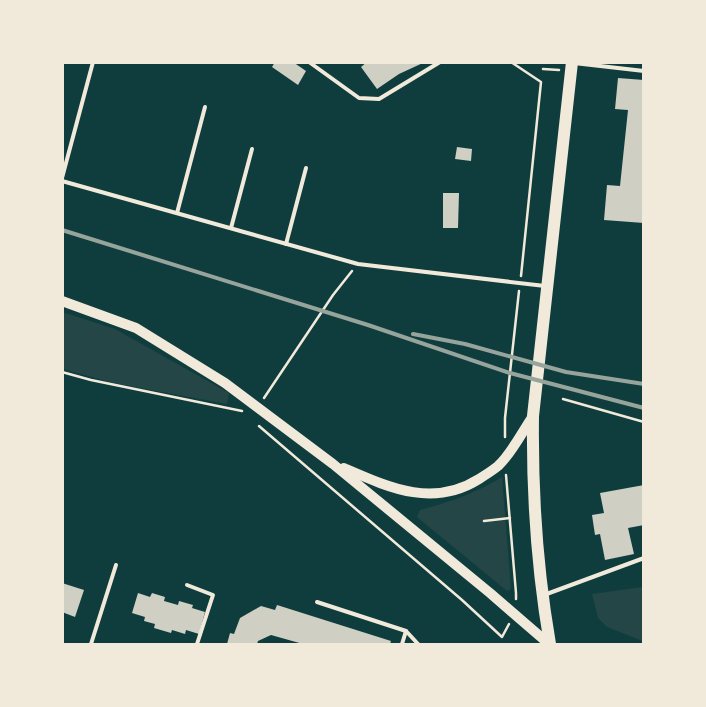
<svg xmlns="http://www.w3.org/2000/svg" width="706" height="707" viewBox="0 0 706 707" font-family="'Exo 2',sans-serif">
<style>
.green{fill:#244646}
.building{fill:#cfcfc3}
.lines{fill:none;stroke-linecap:round;stroke-linejoin:round}
.path{stroke:#f1e9da;stroke-width:2.5}
.service{stroke:#f1e9da;stroke-width:4}
.secondary{stroke:#f1e9da;stroke-width:10}
.primary{stroke:#f1e9da;stroke-width:12}
.rail{stroke:#97a49c;stroke-width:4}
</style>
<rect width="100%" height="100%" fill="#0f3d3e"/>
<!-- green -->
<g class="green">
<path d="M62 312 115 329 229 393 227 404 113 383 63 369Z"/>
<path d="M502 477 511 589 507 591 417 517 420 510C450 502 476 493 502 477Z"/>
<path d="M643 587V641L607 627 598 618 592 594Z"/>
</g>
<!-- building -->
<g class="building">
<path d="M275 62H293L306 71 298 85 272 67Z"/>
<path d="M367 62H425L399 74 377 89 361 67Z"/>
<path d="M618 78 644 80V223L604 220 607 185 620 186 628 110 615 109Z"/>
<path d="M457 147 472 149 471 161 455 159Z"/>
<path d="M443 193H459L458 228H443Z"/>
<path d="M644 485V525L628 528 634 554 605 560 600 534 595 535 592 515 604 513 600 493Z"/>
<path d="M62 583 84 590 75 617 62 612Z"/>
<path d="M138 593 150 597 152 593 165 597 164 601 178 605 179 601 193 605 192 608 205 612 199 634 186 630 185 634 172 630 171 633 154 628 155 624 144 621 145 617 132 613Z"/>
<path d="M277 605 391 641 390 644H303L271 635 258 641 257 644H227L230 633 234 634 240 618 261 606 275 610Z"/>
</g>
<g class="lines">
<!-- path -->
<g class="path">
<path d="M511 62 541 82 521 276"/>
<path d="M543 69 559 70"/>
<path d="M62 372 91 380 242 411"/>
<path d="M264 398 333 295 352 271"/>
<path d="M563 399 644 422"/>
<path d="M259 426 462 600 502 637 509 624"/>
<path d="M505 437V418L519 291"/>
<path d="M506 475 516 593V599"/>
<path d="M484 521 510 518"/>
</g>
<!-- service -->
<g class="service">
<path d="M309 62 359 98 379 99 440 62"/>
<path d="M574 63 644 71"/>
<path d="M62 178 93 62"/>
<path d="M62 181 358 264 545 286"/>
<path d="M177 213 205 107"/>
<path d="M231 228 252 149"/>
<path d="M286 244 306 168"/>
<path d="M187 585 213 595 197 644"/>
<path d="M544 595 644 558"/>
<path d="M317 602 406 631 418 644"/>
<path d="M91 644 116 565"/>
<path d="M402 644 406 631"/>
</g>
<!-- secondary -->
<g class="secondary">
<path d="M62 301 136 328 225 383 333 464 490 593 549 644"/>
<path d="M344 468C390 488 433 508 479 479 485 475 492 471 498 466 512 453 522 432 533 416"/>
</g>
<!-- primary -->
<path class="primary" d="M550 644C537 569 532 493 533 416L572 62"/>
<!-- rail -->
<g class="rail">
<path d="M62 230 368 325 510 373 644 408"/>
<path d="M413 334 465 344 566 372 644 384"/>
</g>
</g>
<!-- border -->
<rect width="706" height="707" fill="none" stroke="#f1e9da" stroke-width="128"/>
</svg>
